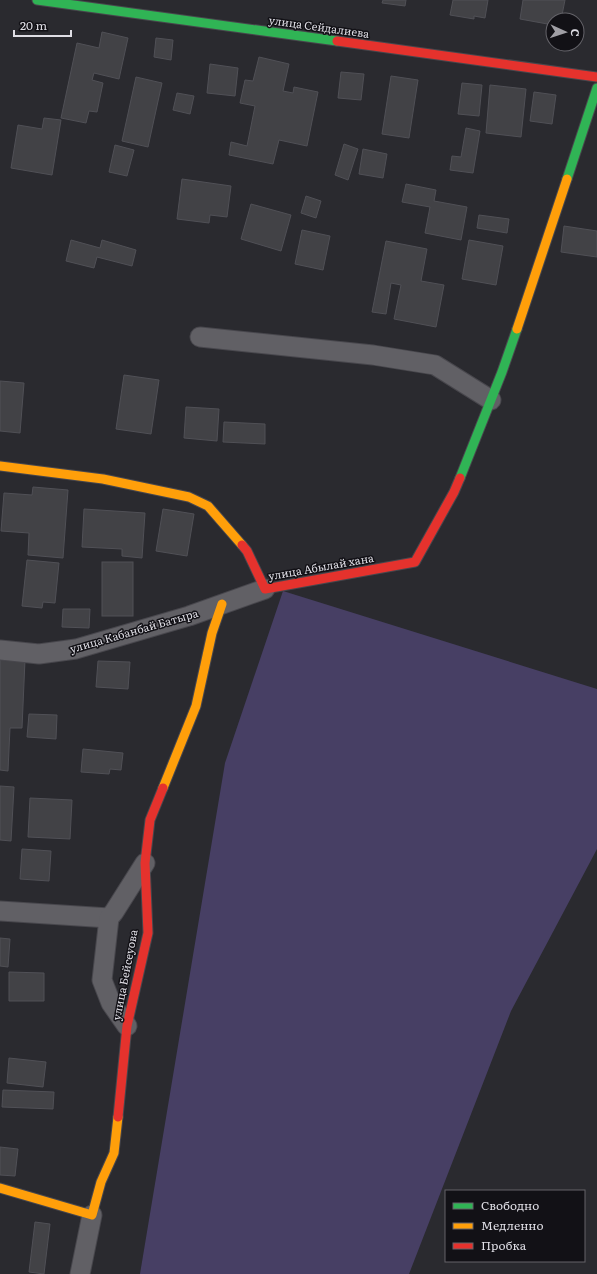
<svg xmlns="http://www.w3.org/2000/svg" width="597" height="1274" viewBox="0 0 597 1274" font-family="Literata,serif">
<style>
.green{fill:#473f64}
.building{fill:#424246;stroke:#505056}
.lines{fill:none;stroke-linecap:round;stroke-linejoin:round}
.street-casing{stroke:#48474d;stroke-width:21}
.fast-casing{stroke:#48474d;stroke-width:11}
.slow-casing{stroke:#48474d;stroke-width:11}
.jam-casing{stroke:#48474d;stroke-width:11}
.street{stroke:#616065;stroke-width:19}
.fast{stroke:#30b455;stroke-width:9}
.slow{stroke:#ff9f0a;stroke-width:9}
.jam{stroke:#e5322d;stroke-width:9}
.labels{text-anchor:middle;stroke-width:3;stroke-linejoin:round;paint-order:stroke}
.street-label{font-size:11px;fill:#dfdee5;stroke:#121116}
</style>
<rect width="100%" height="100%" fill="#2a2a2f"/>
<!-- green -->
<path class="green" d="M283 591 597 689V849L511 1011 409 1274H140L225 763Z"/>
<!-- building -->
<g class="building">
<path d="M383 0H406L405 6 382 3Z"/>
<path d="M453 0H488L485 18 474 16V19L450 15Z"/>
<path d="M523 0H565L561 20H553V25L520 19Z"/>
<path d="M102 32 128 38 119 79 94 73 92 80 103 83 97 112 89 111 86 123 61 118 77 43 99 48Z"/>
<path d="M156 38 173 40 171 60 154 57Z"/>
<path d="M259 57 289 64 283 91 293 93 294 87 318 92 307 146 279 140 273 164 229 155 231 142 247 146 255 106 240 103 245 80 253 81Z"/>
<path d="M210 64 238 68 235 96 207 93Z"/>
<path d="M341 72 364 74 361 100 338 98Z"/>
<path d="M391 76 418 80 409 138 382 134Z"/>
<path d="M136 77 162 83 148 147 122 141Z"/>
<path d="M462 83 482 85 479 116 458 114Z"/>
<path d="M490 85 526 89 521 137 486 133Z"/>
<path d="M534 92 556 95 552 124 530 121Z"/>
<path d="M177 93 194 96 190 114 173 110Z"/>
<path d="M44 118 61 120 52 175 11 168 18 125 42 129Z"/>
<path d="M466 128 480 131 473 173 450 170 452 156 461 157Z"/>
<path d="M344 144 358 149 348 180 335 175Z"/>
<path d="M115 145 134 150 127 176 109 172Z"/>
<path d="M363 149 387 154 383 178 359 174Z"/>
<path d="M182 179 231 186 227 217 210 215 209 223 177 219Z"/>
<path d="M406 184 436 190 434 201 467 207 461 240 425 233 430 207 402 202Z"/>
<path d="M306 196 321 201 316 218 301 213Z"/>
<path d="M251 204 291 215 281 251 241 239Z"/>
<path d="M479 215 509 219 507 233 477 228Z"/>
<path d="M564 226 597 231V257L561 252Z"/>
<path d="M302 230 330 236 323 270 295 264Z"/>
<path d="M71 240 100 248 102 240 136 250 132 266 97 257 94 268 66 261Z"/>
<path d="M469 240 503 246 496 285 462 279Z"/>
<path d="M386 241 427 249 421 281 444 285 436 327 394 319 401 285 391 283 386 314 372 312Z"/>
<path d="M124 375 159 380 151 434 116 429Z"/>
<path d="M0 381 24 383 20 433 0 431Z"/>
<path d="M186 407 219 409 217 441 184 438Z"/>
<path d="M224 422 265 424V444L223 442Z"/>
<path d="M33 487 68 490 63 558 28 555 29 533 1 531 4 493 32 495Z"/>
<path d="M84 509 145 513 142 558 122 556V549L82 547Z"/>
<path d="M163 509 194 514 187 556 156 551Z"/>
<path d="M27 560 59 563 55 603 43 602 42 608 22 606Z"/>
<rect x="102" y="562" width="31" height="54"/>
<path d="M63 609H90L89 628 62 627Z"/>
<path d="M0 659 25 660 22 728H10L8 771 0 770Z"/>
<path d="M98 661 130 662 128 689 96 687Z"/>
<path d="M29 714 57 715 56 739 27 737Z"/>
<path d="M83 749 123 753 121 770 110 769 109 774 81 772Z"/>
<path d="M0 786 14 787 11 841 0 840Z"/>
<path d="M30 798 72 800 70 839 28 837Z"/>
<path d="M22 849 51 851 49 881 20 879Z"/>
<path d="M0 938 10 939 8 967 0 966Z"/>
<path d="M9 972 44 973V1001H9Z"/>
<path d="M9 1058 46 1062 43 1087 7 1083Z"/>
<path d="M3 1090 54 1092 53 1109 2 1107Z"/>
<path d="M0 1147 18 1149 15 1176 0 1175Z"/>
<path d="M35 1222 50 1224 44 1274 29 1272Z"/>
</g>
<g class="lines">
<!-- street casing -->
<g class="street-casing">
<g id="street">
<path d="M200 337 373 355 435 365 491 400"/>
<path d="M0 650 39 654 76 649 189 616 265 589"/>
<path d="M0 911 109 918"/>
<path d="M127 1026 111 1003 102 980 109 918 114 912 145 863"/>
<path d="M80 1274 92 1215"/>
</g>
</g>
<!-- fast casing -->
<g class="fast-casing">
<g id="fast">
<path d="M37 0 337 41"/>
<path d="M567 179 597 88"/>
<path d="M460 478 502 372 517 329"/>
</g>
</g>
<!-- slow casing -->
<g class="slow-casing">
<g id="slow">
<path d="M517 329 567 179"/>
<path d="M0 466 103 479 189 497 208 506 242 545"/>
<path d="M163 788 196 706 212 633 222 604"/>
<path d="M0 1188 92 1215 101 1182 114 1153 118 1117"/>
</g>
</g>
<!-- jam casing -->
<g class="jam-casing">
<g id="jam">
<path d="M337 41 597 77"/>
<path d="M242 545 247 551 265 589 415 562 454 492 460 478"/>
<path d="M118 1117 127 1026 148 933 145 863 150 820 163 788"/>
</g>
</g>
<!-- street -->
<use href="#street" class="street"/>
<!-- fast -->
<use href="#fast" class="fast"/>
<!-- slow -->
<use href="#slow" class="slow"/>
<!-- jam -->
<use href="#jam" class="jam"/>
</g>
<g class="labels">
<!-- street labels -->
<g class="street-label">
<text transform="translate(319 27) rotate(8)" y="4">улица Сейдалиева</text>
<text transform="translate(321 567) rotate(-10)" y="4">улица Абылай хана</text>
<text transform="translate(134 631) rotate(-16)" y="4">улица Кабанбай Батыра</text>
<text transform="translate(125 975) rotate(-79)" y="4">улица Бейсеуова</text>
</g>
</g>
<!-- legend -->
<rect x="445" y="1190" width="140" height="72" fill="#121116" stroke="#646369"/>
<rect x="453" y="1203" width="20" height="6" fill="#30b455" stroke="#646369"/>
<text x="481" y="1210" font-size="12" fill="#dfdee5">Свободно</text>
<rect x="453" y="1223" width="20" height="6" fill="#ff9f0a" stroke="#646369"/>
<text x="481" y="1230" font-size="12" fill="#dfdee5">Медленно</text>
<rect x="453" y="1243" width="20" height="6" fill="#e5322d" stroke="#646369"/>
<text x="481" y="1250" font-size="12" fill="#dfdee5">Пробка</text>
<!-- north arrow -->
<g transform="translate(565 32) rotate(93)"><circle r="19" fill="#121116" stroke="#646369"/>
<path d="M0-3L7 15L0 10L-7 15Z" fill="#a09fa5"/>
<text y="-6" font-size="11" font-weight="bold" text-anchor="middle" fill="#dfdee5">С</text>
</g>
<!-- scale -->
<path d="M14 30v6h57v-6" fill="none" stroke="#dfdee5" stroke-width="2"/>
<text x="20" y="30" font-size="12" fill="#dfdee5" stroke="#121116" stroke-width="3" paint-order="stroke">20 m</text>
</svg>
